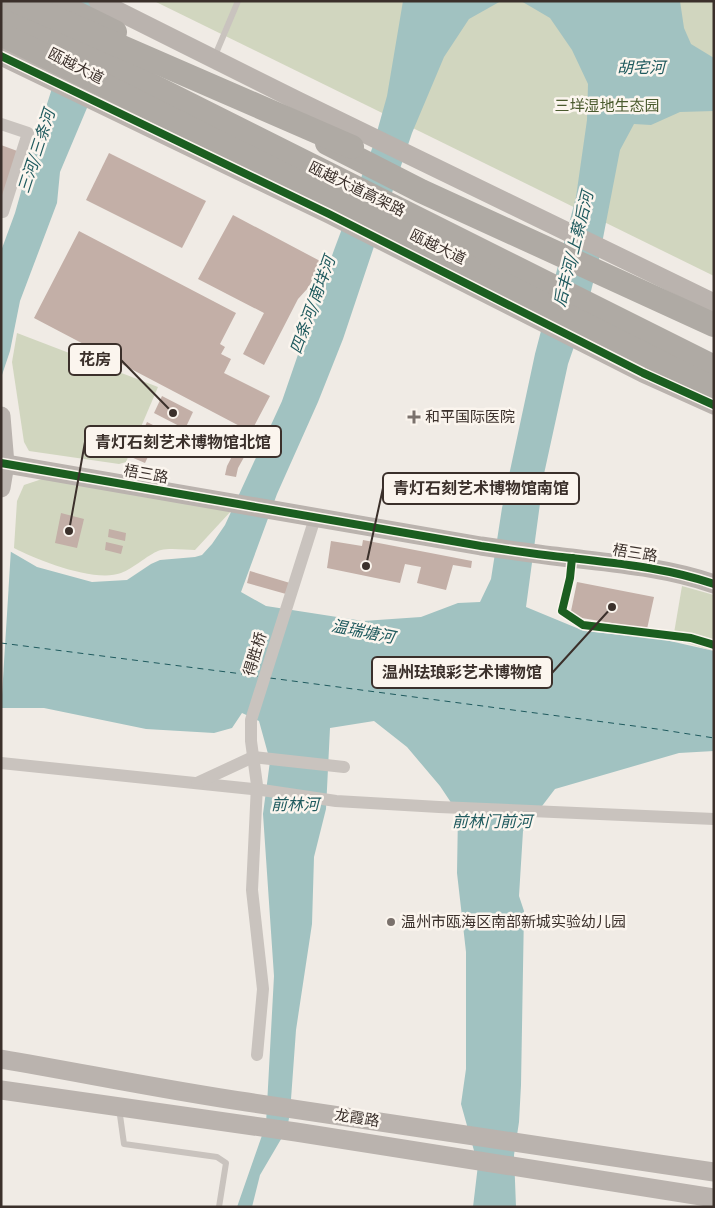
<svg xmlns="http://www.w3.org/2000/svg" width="715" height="1208" viewBox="0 0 715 1208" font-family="Ubuntu,'Noto Sans SC',sans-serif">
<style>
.green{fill:#d1d6bf}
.water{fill:#a1c2c1}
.pier{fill:#f0ebe5}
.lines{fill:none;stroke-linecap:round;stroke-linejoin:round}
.ferry{stroke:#1f5a5e;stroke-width:1;stroke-dasharray:6 5;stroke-linecap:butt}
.building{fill:#c3afa7}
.lane{stroke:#c9c3be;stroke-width:6}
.street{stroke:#c9c3be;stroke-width:12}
.secondary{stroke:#bab3ae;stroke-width:19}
.highway{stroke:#afaaa4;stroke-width:24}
.highway-bridge{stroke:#afaaa4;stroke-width:24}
.cycleway-casing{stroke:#fbf5ee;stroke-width:11}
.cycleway{stroke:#1b5e20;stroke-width:8}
.poi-dot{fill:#7a716c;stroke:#fbf5ee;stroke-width:2}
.labels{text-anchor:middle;stroke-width:5;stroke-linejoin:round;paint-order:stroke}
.street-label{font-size:15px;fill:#3b302b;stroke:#fbf5ee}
.park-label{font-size:15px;fill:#4a5a2e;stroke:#fbf5ee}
.poi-label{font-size:15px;fill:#3b302b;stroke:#fbf5ee;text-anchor:start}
.water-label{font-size:16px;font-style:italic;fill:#1f5a5e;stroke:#fbf5ee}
.leader{fill:none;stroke:#3b302b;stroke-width:2}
.callout-dot{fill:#3b302b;stroke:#fbf5ee;stroke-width:2}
.callout{fill:#fbf5ee;stroke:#3b302b;stroke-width:2}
.callout-label{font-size:16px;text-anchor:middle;font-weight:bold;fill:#3b302b}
</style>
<rect width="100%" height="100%" fill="#f0ebe5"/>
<!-- green -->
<g class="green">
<path d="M154 1H714V276Z"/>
<path d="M17 333 158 387 126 462 119 464 29 451 24 442 12 362Z"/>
<path d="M42 479 232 510 195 550C185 550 171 548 161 550 151 552 133 569 121 573 95 583 37 560 14 548L17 501 24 485Z"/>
<path d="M682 586 714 595V651L673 639Z"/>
</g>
<!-- water -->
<g class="water">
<path d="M80 1H115L100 77 60 172 57 203 20 301 10 351 1 378V251L15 213 38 132Z"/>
<path d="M403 1H501L469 19 444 57 412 133 343 339 318 402 277 494 241 592 266 606 363 621 421 617 458 603 480 602 491 579 502 508 535 354 576 197 587 120 588 84 572 50 550 18 521 1H680L684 28 691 44 714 58V111L680 112 651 125 634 124 620 150 599 259 585 315 568 364 544 474 526 607 584 631 661 639 714 651V751L679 753 555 789 523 831 519 896 524 911 521 1085 519 1122 514 1155 516 1207H473L478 1165 461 1104 466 1069V952L457 873 458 813 440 786 407 747 374 721 330 728 326 809 314 857 312 924 296 1030 290 1113 287 1129 260 1175 252 1207H237L266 1124 274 976 263 814 270 761 259 721 242 713 232 728 214 733 146 729 44 708H1V546L37 567 92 582 127 580 151 564 160 560 195 557 202 555 212 544 225 525 282 401 334 250 373 146 387 96Z"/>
</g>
<!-- pier -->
<path class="pier" d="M1 543 11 549 1 711Z"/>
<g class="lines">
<!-- ferry -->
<g class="ferry">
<path d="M1 643 258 676"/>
<path d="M270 678 657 729 714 738"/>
</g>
</g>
<!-- building -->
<g class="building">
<path d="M1 145 20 152 1 206Z"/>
<path d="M109 153 206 201 182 248 86 200Z"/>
<path d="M233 215 322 262 308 288 298 299 264 365 243 354 264 313 198 279Z"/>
<path d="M79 231 236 313 220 344 225 347 221 354 231 359 224 373 270 396 251 432 34 318Z"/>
<path d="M162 396 193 412 185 429 154 413Z"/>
<path d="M147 422 161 429 145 463 131 457Z"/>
<path d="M238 445 248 450 238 468 236 477 225 475 227 466Z"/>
<path d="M61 513 84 519 77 548 55 543Z"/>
<path d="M109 529 126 533 125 541 108 537Z"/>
<path d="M363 540 472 561 471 568 453 565 446 590 417 583 421 567 405 564 400 583 327 568 331 541 362 546Z"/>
<path d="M106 542 123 546 121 554 105 550Z"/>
<path d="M250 571 290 583 286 594 247 583Z"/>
<path d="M577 582 654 597 647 629 570 616Z"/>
</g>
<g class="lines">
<!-- lane -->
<g class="lane">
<path d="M214 58 238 1"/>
<path d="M119 1108 124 1144 217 1157 226 1163 219 1207"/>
</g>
<!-- street -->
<g class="street">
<path d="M1 124 28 133 3 212"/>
<path d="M1 763 262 790 336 801 439 807 714 819"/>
<path d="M197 783 253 757 344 767"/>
<path d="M257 1055 263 989 252 890 257 785 251 741V720L315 518"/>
</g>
<!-- secondary -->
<g class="secondary">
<path d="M98 1 298 101 714 303"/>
<path d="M1 56 329 214 643 373 714 405"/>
<path d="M1 416 5 464 1 488"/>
<path d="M1 463 481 546C508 550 535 554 562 557 612 563 665 567 714 584"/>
<path d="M1 1059C83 1073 165 1090 247 1102 402 1125 558 1149 714 1172"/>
<path d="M1 1090 296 1132 714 1198"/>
</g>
<!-- highway -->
<g class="highway">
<path d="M52 1 115 32"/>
<path d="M1 10 714 367"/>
<path d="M1 34 714 389"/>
<path d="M327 143 421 191 714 325"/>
</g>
<!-- highway-bridge -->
<path class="highway-bridge" d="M16 1 352 147"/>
<!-- cycleway casing -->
<g class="cycleway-casing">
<g id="cycleway">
<path d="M1 56 329 214 643 373 714 405"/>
<path d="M1 463 481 546C508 550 535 554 562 557 612 563 665 567 714 584"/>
<path d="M572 558 570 578 562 611 583 625 691 638 714 645"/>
</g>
</g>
<!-- cycleway -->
<use href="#cycleway" class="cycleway"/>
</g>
<!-- markers -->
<g class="poi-dot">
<path d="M411.5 409.5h5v5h5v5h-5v5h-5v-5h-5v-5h5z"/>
<circle cx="391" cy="922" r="5"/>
</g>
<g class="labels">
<!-- street labels -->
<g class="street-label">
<text transform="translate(76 66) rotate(27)" y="5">瓯越大道</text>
<text transform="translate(357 189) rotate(26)" y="5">瓯越大道高架路</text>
<text transform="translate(438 247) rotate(26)" y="5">瓯越大道</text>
<text transform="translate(146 474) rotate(10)" y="5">梧三路</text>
<text transform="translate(635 553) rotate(9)" y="5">梧三路</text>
<text transform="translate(255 654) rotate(-73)" y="5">得胜桥</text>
<text transform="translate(357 1118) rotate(9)" y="5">龙霞路</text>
</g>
<!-- park labels -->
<g class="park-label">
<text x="607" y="111">三垟湿地生态园</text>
</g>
<!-- poi labels -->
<g class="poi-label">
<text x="425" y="422">和平国际医院</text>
<text x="401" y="927">温州市瓯海区南部新城实验幼儿园</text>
</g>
<!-- water labels -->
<g class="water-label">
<text x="641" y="73">胡宅河</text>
<text transform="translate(36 151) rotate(-72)" y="6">三河/三条河</text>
<text transform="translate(573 249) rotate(-76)" y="6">后丰河/上蔡后河</text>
<text transform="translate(312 305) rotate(-70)" y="6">四条河/南垟河</text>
<text transform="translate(363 631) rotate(11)" y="6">温瑞塘河</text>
<text x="295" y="810">前林河</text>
<text x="492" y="827">前林门前河</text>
</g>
</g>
<!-- callouts -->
<path class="leader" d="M173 413L121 360M69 531L85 442M366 566L383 488M612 607L552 673"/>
<g class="callout-dot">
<circle cx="173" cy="413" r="5"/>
<circle cx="69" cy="531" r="5"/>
<circle cx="366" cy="566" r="5"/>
<circle cx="612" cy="607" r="5"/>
</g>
<g class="callout">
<rect x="69" y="344" width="52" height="31" rx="5"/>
<rect x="85" y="426" width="196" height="31" rx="5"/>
<rect x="383" y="473" width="196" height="31" rx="5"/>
<rect x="372" y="657" width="180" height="31" rx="5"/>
</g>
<g class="callout-label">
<text x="95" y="365">花房</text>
<text x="183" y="448">青灯石刻艺术博物馆北馆</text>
<text x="481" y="494">青灯石刻艺术博物馆南馆</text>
<text x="462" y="678">温州珐琅彩艺术博物馆</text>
</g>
<!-- border -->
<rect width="715" height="1208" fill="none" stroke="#3b302b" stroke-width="5"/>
</svg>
